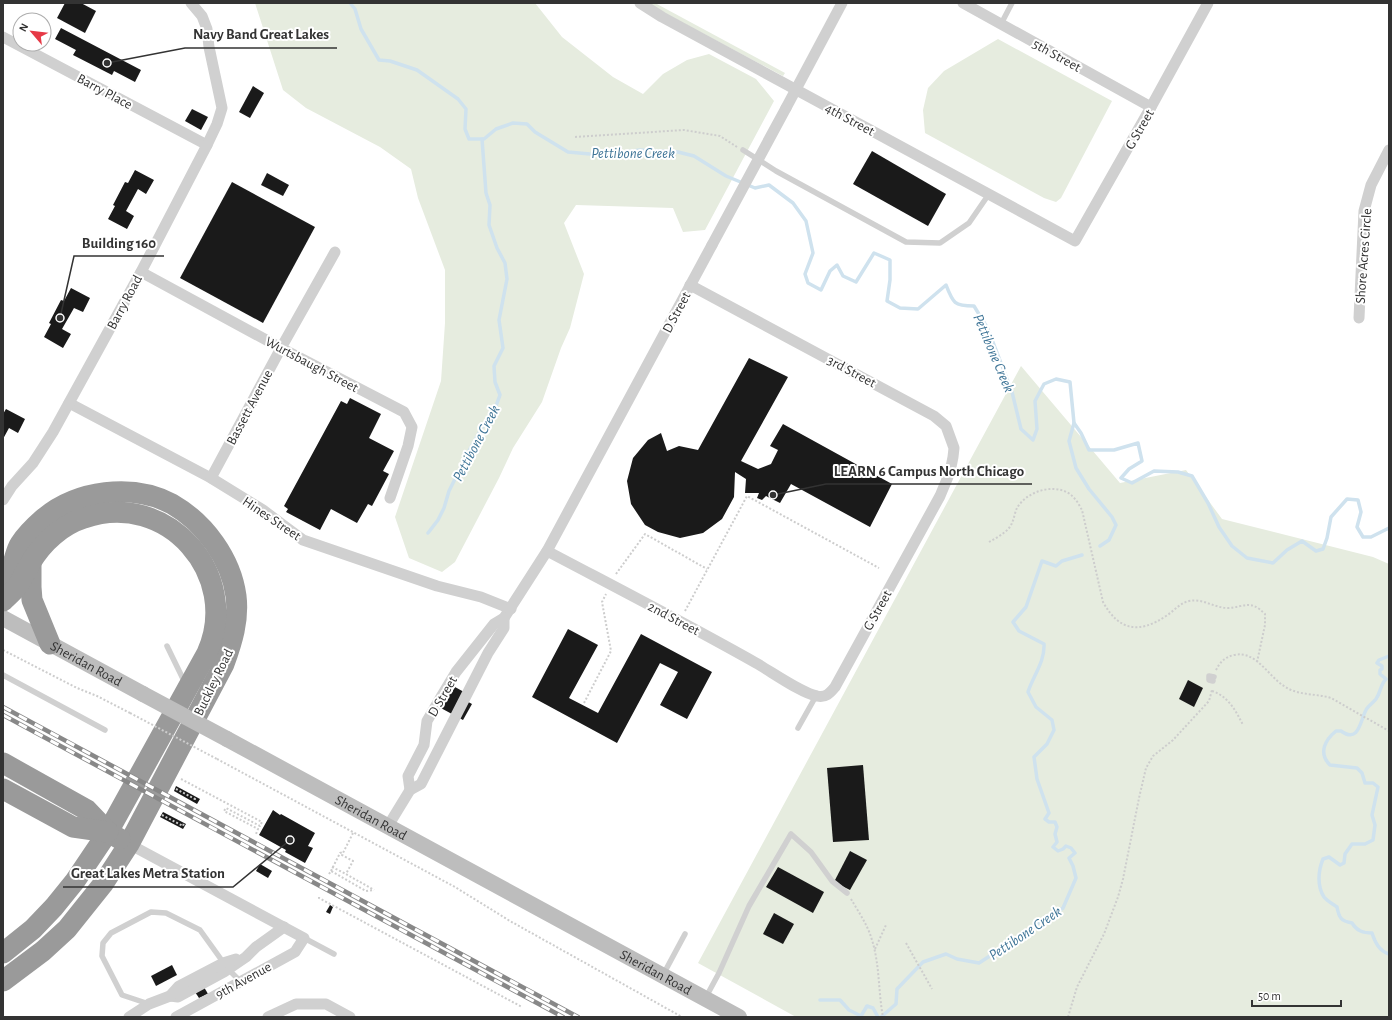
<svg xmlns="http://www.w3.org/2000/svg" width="1392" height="1020" viewBox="0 0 1392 1020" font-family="'Alegreya Sans',sans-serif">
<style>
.green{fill:#e6ecdf}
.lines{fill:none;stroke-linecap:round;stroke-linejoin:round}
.stream{stroke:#cfe2ee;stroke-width:3.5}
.building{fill:#1a1a1a}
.path{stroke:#cdcdcd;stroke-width:2;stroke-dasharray:2 2;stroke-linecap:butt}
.lane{stroke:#d0d0d0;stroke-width:5.5}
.street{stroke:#d0d0d0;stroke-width:11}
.secondary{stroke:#bdbdbd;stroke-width:16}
.highway{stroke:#9a9a9a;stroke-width:21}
.rail-casing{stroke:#888;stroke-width:4.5}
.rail{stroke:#fff;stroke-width:3;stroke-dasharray:9;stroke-linecap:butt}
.path-bridge{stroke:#cdcdcd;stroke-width:2;stroke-dasharray:2 2;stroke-linecap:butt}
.street-bridge{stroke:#d0d0d0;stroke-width:11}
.secondary-bridge{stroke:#bdbdbd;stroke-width:16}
.labels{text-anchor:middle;stroke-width:4;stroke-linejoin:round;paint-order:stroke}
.street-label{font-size:14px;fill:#333;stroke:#fff}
.water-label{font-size:15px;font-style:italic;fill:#3f7597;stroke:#fff}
.leader{fill:none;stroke:#333;stroke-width:1.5}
.callout-dot{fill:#333;stroke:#fff;stroke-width:1.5}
.callout-label{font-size:15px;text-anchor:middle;font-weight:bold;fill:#333;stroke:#fff;stroke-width:4;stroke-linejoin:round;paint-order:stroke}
</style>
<rect width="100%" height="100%" fill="#fff"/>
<!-- green -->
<g class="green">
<path d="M255 3H535L562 37 613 77 643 94 663 74 687 60 709 54 756 79 774 101 705 230 683 232 673 208 576 205 564 223 584 274 570 328 561 348 542 402 513 448 499 478 455 562 442 572 409 558 395 517 441 381 445 323V270L418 198 411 169 380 147 306 108 283 90Z"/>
<path d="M646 3H655L785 73 783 76 781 75Z"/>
<path d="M998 39 1112 101 1061 198 1056 202 1044 198 925 133 923 110 928 88 944 71Z"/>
<path d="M1021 366 1120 483 1186 470 1222 519 1373 557 1389 564V1017H796L698 963Z"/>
</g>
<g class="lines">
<!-- stream -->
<g class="stream">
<path d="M350 3 355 9 361 29 379 60 390 61 417 70 458 99 466 109 465 129 469 139H484L496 129 513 123 527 124 535 132 568 152 601 155 640 150 678 152 694 156 726 176 755 188 769 185 793 203 806 221 813 253 805 274 808 283 821 290 830 271 837 265 843 276 856 282 874 253 890 260V280L887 301 900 308 918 309 946 285C953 303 954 306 974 306L988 329 1012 392 1021 429 1033 440 1037 429 1035 401 1044 384 1056 379 1070 382 1074 423 1069 441 1076 468 1089 489 1112 517 1116 525 1109 540 1100 546"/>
<path d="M1074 423 1081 433 1089 450H1114L1138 443 1142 461 1129 469 1121 478 1132 483 1154 471 1178 472 1192 476 1208 503 1219 527 1232 546 1247 558 1273 563 1287 550 1302 541 1316 551 1323 549 1327 538 1331 517 1347 499 1358 500 1361 512 1357 527 1363 537H1371L1389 528"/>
<path d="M428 533 438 520 444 508 449 491 470 449 484 424 493 414 500 395 495 382 494 366 503 348 499 320 507 279 505 263 497 248 489 225 490 205 486 193 482 139"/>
<path d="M1389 656 1379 660 1377 663 1382 666V669L1380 670V674L1386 679C1380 685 1381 692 1376 699 1373 703 1368 706 1366 710 1360 721 1359 744 1341 731H1336C1325 740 1318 753 1330 765L1357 768 1362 773 1365 783H1373L1378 787 1372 815 1375 825 1373 840 1365 844H1352L1345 854 1344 863 1340 865 1329 857 1323 859C1318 871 1317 886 1324 897 1327 901 1333 904 1337 907 1339 918 1341 921 1352 923 1357 931 1363 933 1372 933 1375 942 1379 951 1389 954"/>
<path d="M820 1000H840L849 1010 861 1016 867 1006 873 1008 878 1017"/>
<path d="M881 1017 896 1004 897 989 923 962 946 954 957 959 979 963 1016 939 1036 927 1039 920H1046L1063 908 1076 878 1073 866 1069 858 1075 853 1071 848 1066 846 1063 849 1058 851 1053 847 1057 842 1055 834 1057 827 1055 822H1049L1045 819 1049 813 1037 779 1034 757 1047 744 1054 730 1052 720 1036 707 1028 692C1033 676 1045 662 1044 644L1019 631 1013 622 1026 607 1042 561 1056 566 1062 561 1082 555"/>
</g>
</g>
<!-- building -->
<g class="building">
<path d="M65 3H81L96 11 85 33 57 18Z"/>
<path d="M61 28 141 70 135 82 114 71 112 75 73 55 76 50 55 39Z"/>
<path d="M253 86 264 93 250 118 239 112Z"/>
<path d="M192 109 208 117 201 130 185 121Z"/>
<path d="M872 151 946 194 928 226 853 184Z"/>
<path d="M135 170 154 180 146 194 138 189 126 211 134 216 127 229 108 219 115 206 113 205 125 182 128 183Z"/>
<path d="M267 173 289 185 283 196 261 185Z"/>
<path d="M232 182 315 227 263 323 180 278Z"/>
<path d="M71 288 90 298 83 312 74 308 62 329 71 334 63 348 44 337 51 324 49 323 61 300 64 301Z"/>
<path d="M749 358 788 377 741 461 758 469 771 464 778 450 770 446 783 424 892 484 870 527 791 484 780 503 766 496 762 500 757 498 759 493H745L746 479 735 472 734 497 722 519 703 533 680 538 658 532 645 525 631 504 627 481 633 458 648 440 661 433 667 451 679 446 698 450Z"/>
<path d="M350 398 381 414 369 438 394 451 383 471 389 474 372 506 368 504 357 523 331 509 320 530 286 512 288 509 284 506 341 401 347 404Z"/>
<path d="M6 409 25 419 18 433 9 428 3 439V414Z"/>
<path d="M568 629 598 645 569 698 598 713 641 634 712 672 687 719 660 705 678 672 660 663 617 743 532 697Z"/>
<path d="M1188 680 1203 688 1194 707 1179 699Z"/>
<path d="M455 687 464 692 461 698 472 704 463 720 439 707 447 691 451 694Z"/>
<path d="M863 765 869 840 833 842 827 768Z"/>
<path d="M176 786 200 799 197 804 174 791Z"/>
<path d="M273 810 280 815 281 814 315 833 308 846 313 848 305 863 285 852 286 850 259 835Z"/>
<path d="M163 812 186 824 183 829 160 817Z"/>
<path d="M850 851 867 860 850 890 834 882Z"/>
<path d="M260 864 272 871 268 878 256 871Z"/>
<path d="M778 867 824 892 813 913 766 887Z"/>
<path d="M330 905 333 907 330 914 326 912Z"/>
<path d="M774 913 794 924 783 944 763 934Z"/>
<path d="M172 965 177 975 156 986 151 976Z"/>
<path d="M204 987 208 994 199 998 195 992Z"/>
</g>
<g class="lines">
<!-- path -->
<g class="path">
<path d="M575 137 684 130 720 136 737 147"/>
<path d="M989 542C996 538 1004 534 1009 528 1014 522 1014 514 1017 508 1028 489 1061 481 1075 499 1078 502 1080 507 1082 510L1103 602C1119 631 1139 634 1166 616 1174 611 1180 603 1189 601 1203 598 1214 608 1228 608 1245 607 1250 599 1265 614V625L1257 662"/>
<path d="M616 574 645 534 707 569"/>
<path d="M685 611 747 496 879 568"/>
<path d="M3 650 77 688 97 696 130 713"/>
<path d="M1216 670C1220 662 1225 657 1234 655 1256 650 1268 676 1284 686 1298 696 1315 693 1331 698L1389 731"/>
<path d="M1212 691C1228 696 1236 711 1243 725"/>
<path d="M584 703 611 651 602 602 606 594"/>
<path d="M217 759 455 887 510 921 682 1017"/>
<path d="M181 779 262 822 260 826 226 808 224 811 258 829 256 834"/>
<path d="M176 789 195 799 194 801"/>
<path d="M162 815 183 826 184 823"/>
<path d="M353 833 342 855 353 861 346 874 374 890"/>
<path d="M332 867 346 874"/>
<path d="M331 871 340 853 343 852"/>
<path d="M329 874 331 871 366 891 373 890"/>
<path d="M319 897V898L522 1007"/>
<path d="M851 899C858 911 867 924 871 937 880 963 878 991 883 1017"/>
<path d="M906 943 932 989"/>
<path d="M875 949 886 925"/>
<path d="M1068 1017 1077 987 1104 934 1118 897 1123 879 1139 798 1146 768 1153 756 1173 740 1209 701 1212 690"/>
</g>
<!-- lane -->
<g class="lane">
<path d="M1001 24 1012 3"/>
<path d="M743 150 776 171 906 242 940 243 969 223 989 194"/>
<path d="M167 646 185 683"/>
<path d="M3 675 105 730"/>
<path d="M1213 681 1209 680V676L1214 677"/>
<path d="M798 728 816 696"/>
<path d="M304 938 334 954"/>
<path d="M663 975 685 934"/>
<path d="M706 997 719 973 749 906 791 834 811 852 832 881 847 893"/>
<path d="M149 1004 122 995 102 956 103 943 111 933 151 912 166 913 200 930 228 969 240 981"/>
</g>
<!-- street -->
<g class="street">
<path d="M640 3 662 17 1075 241 1151 107 1208 3"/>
<path d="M963 3 1151 107"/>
<path d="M3 37 207 145"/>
<path d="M786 108 842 3"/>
<path d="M141 272 281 348 404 412 412 427 408 446 390 498"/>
<path d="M1359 318 1364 211 1371 185 1389 150"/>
<path d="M69 403 211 478 263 510 303 540 437 586 481 597 511 609"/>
<path d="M211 478 281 348 335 252"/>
<path d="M3 500 12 486 33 463 53 432 141 272 207 145 217 124 222 108 209 47 207 29 202 16 191 3"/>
<path d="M547 551C617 588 687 624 756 663 772 672 801 693 817 696 826 698 830 693 835 687L940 496 950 472 953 457 954 448 946 426 934 416 690 285"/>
<path d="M410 790 408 776 424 745 427 721 441 697 456 672 494 624 504 618 547 551 712 245"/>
<path d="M388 826 410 790 421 784 488 653 504 628V618"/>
<path d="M129 844 304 938 295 952 176 1017"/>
<path d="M170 996 178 997 224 972 246 957 256 947 284 927"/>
<path d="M129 1017 149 1004 170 996 179 986 223 963 236 959"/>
<path d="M268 1017 296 1004H326L350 1017"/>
</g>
<!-- secondary -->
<g class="secondary">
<path id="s1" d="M3 618 143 694"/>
<path id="s2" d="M227 739 739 1017"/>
</g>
<!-- highway -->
<g class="highway">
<path d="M31 562V587L32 600 50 644"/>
<path d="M3 582C6 577 9 572 12 566 15 559 16 550 20 544 26 535 35 526 43 519 77 490 132 483 172 504 205 523 231 559 236 596 239 620 232 642 224 664L129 844 103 884 67 929 43 951 3 981"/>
<path d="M3 601C7 597 12 593 16 588 22 580 26 570 31 562 43 542 62 525 84 518 167 489 242 575 207 653L108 832 75 881 54 907 33 929 3 953"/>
<path d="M3 763 87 810 108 832 120 839"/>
<path d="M3 789 73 827 108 832"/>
</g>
<!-- rail casing -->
<g class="rail-casing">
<g id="rail">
<path d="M3 707 578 1017"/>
<path d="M3 715 563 1017"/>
</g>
</g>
<!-- rail -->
<use href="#rail" class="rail"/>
<!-- path-bridge -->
<path class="path-bridge" d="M130 713 217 759"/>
<!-- street-bridge -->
<path class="street-bridge" d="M712 245 786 108"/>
<!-- secondary-bridge -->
<path class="secondary-bridge" d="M143 694 227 739"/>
</g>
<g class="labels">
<!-- street labels -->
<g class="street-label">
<text transform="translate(1057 55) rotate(29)" y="5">5th Street</text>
<text transform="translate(105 91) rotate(28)" y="5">Barry Place</text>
<text transform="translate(850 119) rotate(28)" y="5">4th Street</text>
<text transform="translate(1139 129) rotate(-60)" y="5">G Street</text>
<text transform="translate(1363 256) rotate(-86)" y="5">Shore Acres Circle</text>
<text transform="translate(124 302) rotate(-62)" y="5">Barry Road</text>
<text transform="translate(676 312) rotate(-62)" y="5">D Street</text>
<text transform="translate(312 364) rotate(28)" y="5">Wurtsbaugh Street</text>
<text transform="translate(852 371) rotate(28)" y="5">3rd Street</text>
<text transform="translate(249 407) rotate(-62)" y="5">Bassett Avenue</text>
<text transform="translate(272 518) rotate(34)" y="5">Hines Street</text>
<text transform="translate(877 610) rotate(-61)" y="5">G Street</text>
<text transform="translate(674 618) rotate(28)" y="5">2nd Street</text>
<text dy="5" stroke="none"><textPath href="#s1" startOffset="95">Sheridan Road</textPath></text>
<text transform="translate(213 682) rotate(-64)" y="5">Buckley Road</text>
<text transform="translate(442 696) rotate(-60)" y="5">D Street</text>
<text dy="5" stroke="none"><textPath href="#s2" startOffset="164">Sheridan Road</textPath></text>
<text dy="5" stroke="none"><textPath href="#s2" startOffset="488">Sheridan Road</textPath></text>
<text transform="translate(243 980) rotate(-29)" y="5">9th Avenue</text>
</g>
<!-- water labels -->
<g class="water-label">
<text x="633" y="158">Pettibone Creek</text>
<text transform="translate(994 353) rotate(67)" y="5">Pettibone Creek</text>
<text transform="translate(476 443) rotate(-62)" y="5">Pettibone Creek</text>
<text transform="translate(1025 933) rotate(-34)" y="5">Pettibone Creek</text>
</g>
</g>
<!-- callouts -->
<path class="leader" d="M107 63L185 48H337M60 318L74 256H164M773 495L826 484H1032M290 840L233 887H63"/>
<g class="callout-dot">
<circle cx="107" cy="63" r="4"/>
<circle cx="60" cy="318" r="4"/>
<circle cx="773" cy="495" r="4"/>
<circle cx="290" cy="840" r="4"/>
</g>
<g class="callout-label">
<text x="261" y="39">Navy Band Great Lakes</text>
<text x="119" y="248">Building 160</text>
<text x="929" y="476">LEARN 6 Campus North Chicago</text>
<text x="148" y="878">Great Lakes Metra Station</text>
</g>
<!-- border -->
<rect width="1392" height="1020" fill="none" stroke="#333333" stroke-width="8"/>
<!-- north arrow -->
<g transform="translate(32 32) rotate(298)"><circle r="19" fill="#ffffff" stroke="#adadad"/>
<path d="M0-3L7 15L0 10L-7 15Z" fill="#e63946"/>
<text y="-6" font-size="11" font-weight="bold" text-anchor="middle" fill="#333333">N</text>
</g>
<!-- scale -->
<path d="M1252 1000v6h89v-6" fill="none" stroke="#333333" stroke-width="2"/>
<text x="1258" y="1000" font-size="12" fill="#333333" stroke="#ffffff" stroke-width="3" paint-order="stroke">50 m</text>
</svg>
